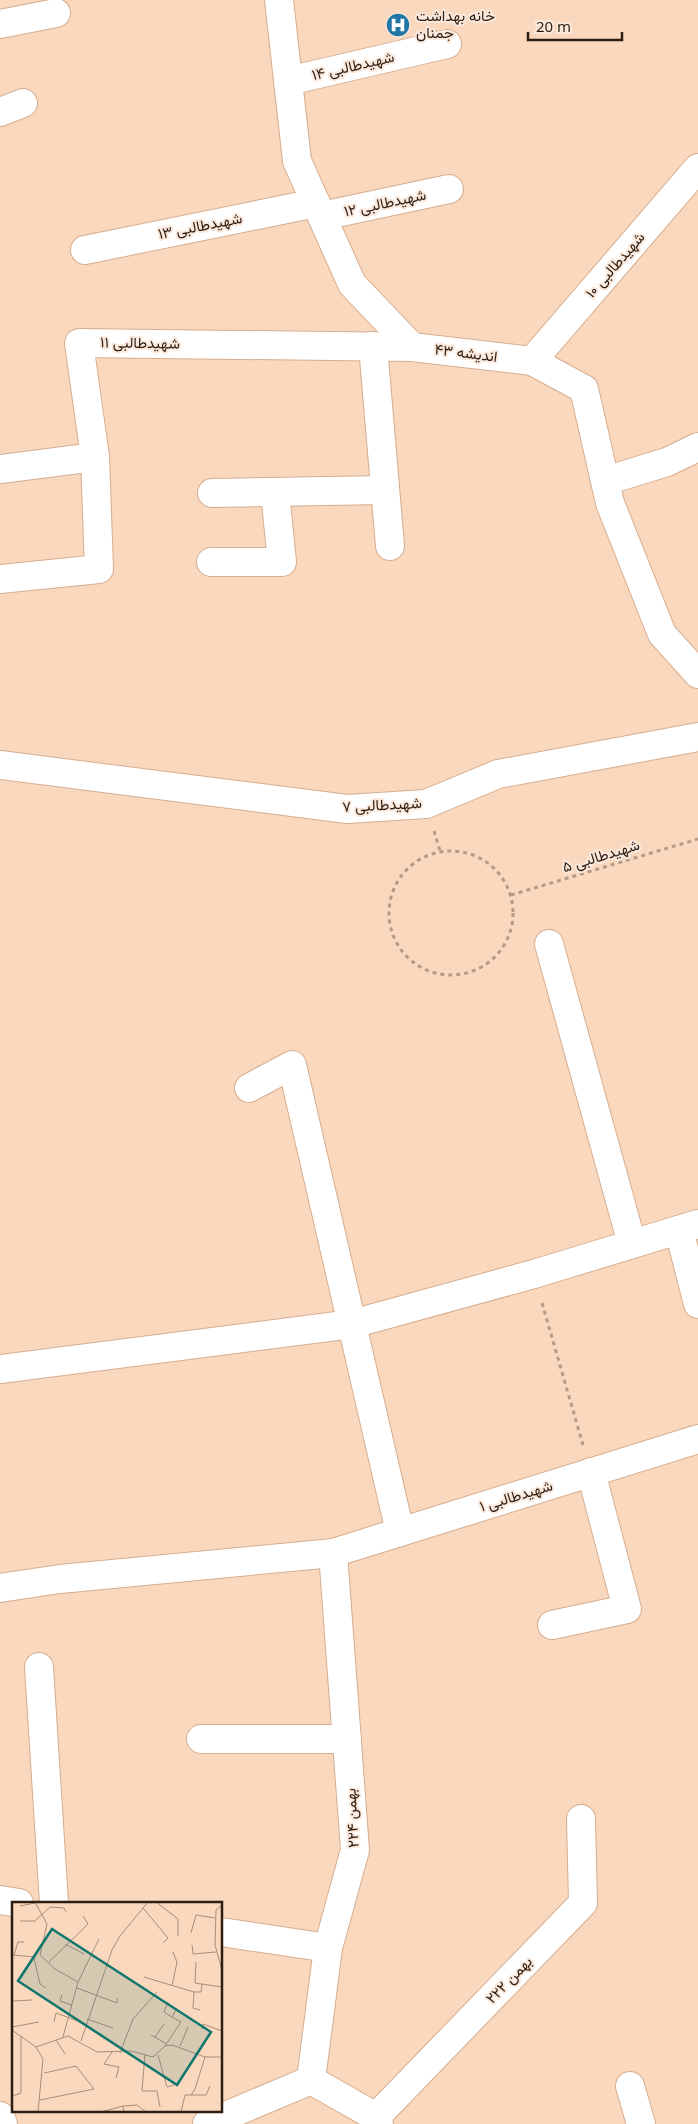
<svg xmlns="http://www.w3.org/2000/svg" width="698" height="2124" viewBox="0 0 698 2124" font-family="'Noto Sans',Vazirmatn,sans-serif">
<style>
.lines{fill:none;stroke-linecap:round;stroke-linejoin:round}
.street-casing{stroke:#d6ad8e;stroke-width:30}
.path{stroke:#b69a85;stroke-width:3;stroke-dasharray:4 4;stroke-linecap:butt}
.street{stroke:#fff;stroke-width:28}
.labels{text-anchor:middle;stroke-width:4;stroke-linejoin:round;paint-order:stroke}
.poi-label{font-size:15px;fill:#2e1e12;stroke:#fae9dc;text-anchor:start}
.street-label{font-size:15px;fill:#2e1e12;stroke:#fae9dc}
.inset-road{fill:none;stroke:#a88e79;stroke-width:1}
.view{fill:#0f766e;fill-opacity:0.15;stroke:#0f766e;stroke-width:2.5}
.inset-edge{fill:none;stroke:#2e1e12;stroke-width:2.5}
</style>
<rect width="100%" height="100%" fill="#fad8be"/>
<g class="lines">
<!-- street casing -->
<g class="street-casing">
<g id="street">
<path d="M279 0 297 161 352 284 412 347 532 361 584 389 610 503 662 634 698 674"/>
<path d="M0 24 56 13"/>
<path d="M288 81 447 44"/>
<path d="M0 112 23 103"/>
<path d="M322 216 449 189"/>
<path d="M85 250 316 203"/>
<path d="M373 346 390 546"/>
<path d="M532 361 698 168"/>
<path d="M0 469 95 457 79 343 412 347"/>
<path d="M605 481 667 462 698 447"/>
<path d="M212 493 385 490"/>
<path d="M211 562H282L275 492"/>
<path d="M0 579 99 569 95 457"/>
<path d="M0 765 347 809 426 804 498 774 698 737"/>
<path d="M549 944 632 1244"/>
<path d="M249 1088 292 1065 400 1532"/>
<path d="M679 1230 698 1304"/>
<path d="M0 1369 352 1324 534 1274 698 1224"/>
<path d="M0 1588 60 1579 333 1553 698 1439"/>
<path d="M552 1625 627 1609 591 1472"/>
<path d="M39 1667 54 1903"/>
<path d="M201 1739H347"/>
<path d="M0 1900 19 1903"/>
<path d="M221 1932 328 1948"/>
<path d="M311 2080 328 1948 355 1850 333 1553"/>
<path d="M311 2080 376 2117 379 2124"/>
<path d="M630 2086 641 2124"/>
<path d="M0 2116 3 2124"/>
<path d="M376 2117 583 1903 581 1819"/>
<path d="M207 2124 311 2080"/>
</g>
</g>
<!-- path -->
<g class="path">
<path d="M434 831 440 851"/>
<circle cx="451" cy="913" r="62"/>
<path d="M511 895 698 839"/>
<path d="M542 1303 583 1445"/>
</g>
<!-- street -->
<use href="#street" class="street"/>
</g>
<!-- icons -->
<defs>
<g id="hospital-disc" transform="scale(1.25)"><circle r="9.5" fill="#2077a6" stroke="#fae9dc"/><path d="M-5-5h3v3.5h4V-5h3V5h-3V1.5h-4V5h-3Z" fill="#fff"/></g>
</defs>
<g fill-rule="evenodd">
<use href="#hospital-disc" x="398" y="25"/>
</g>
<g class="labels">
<!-- poi labels -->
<g class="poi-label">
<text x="416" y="21">خانه بهداشت<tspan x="416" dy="17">جمنان</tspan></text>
</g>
<!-- street labels -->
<g class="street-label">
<text transform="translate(353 66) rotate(-13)" y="5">شهیدطالبی ۱۴</text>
<text transform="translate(385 203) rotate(-12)" y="5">شهیدطالبی ۱۲</text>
<text transform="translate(200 226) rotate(-11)" y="5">شهیدطالبی ۱۳</text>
<text transform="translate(615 265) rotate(-49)" y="5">شهیدطالبی ۱۰</text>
<text transform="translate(140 343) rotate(1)" y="5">شهیدطالبی ۱۱</text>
<text transform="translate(466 353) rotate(7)" y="5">اندیشه ۴۳</text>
<text transform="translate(382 805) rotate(-3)" y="5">شهیدطالبی ۷</text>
<text transform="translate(601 856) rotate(-17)" y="5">شهیدطالبی ۵</text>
<text transform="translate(516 1496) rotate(-17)" y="5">شهیدطالبی ۱</text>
<text transform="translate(352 1818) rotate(-93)" y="5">۲۲بهمن ۴</text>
<text transform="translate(509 1980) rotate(-46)" y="5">۲۲بهمن ۲</text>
</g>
</g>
<!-- overview -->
<g transform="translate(12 1902)">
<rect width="210" height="210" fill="#fad8be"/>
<path class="inset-road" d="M23 0 35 22 28 53M144 0 166 17V34M210 3 204 8 203 43 210 68M8 4 23 1M131 6 156 36 151 41M8 19H23L38 5 52 6 54 10M179 31 184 13 203 16M53 42 72 52M180 43 181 52 204 50M0 53 24 55M2 53 6 40H12M28 53 43 67 66 80M22 56 28 82 34 86M37 60 76 22 71 14M184 60 183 81 210 85M132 75 182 90M160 84 165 60 161 50M65 86 105 101V96M50 93 48 99 60 103M0 99 20 98M156 100 152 110 160 115M188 108 181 106 182 90H189L190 82M75 117 101 126M42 120 44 111 74 122M0 125 27 120M190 127 191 122 210 129M0 128 24 145 31 157 26 210M139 133 155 142M51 135 66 80 87 37M143 135 152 122M44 138 53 152M69 139 100 48 108 34 136 0M153 144 169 120 160 115 165 106M168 144 176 125M24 145 56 134 85 150 119 149 141 155 153 144 160 143 193 155H210M100 150 92 162 107 165 104 176M108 151 121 117 145 90M133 152 130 189H145L148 205M146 153 155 185 162 183M179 193H194L198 184M0 194 9 191V134M28 198 82 187 64 164 32 171M111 204 125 203 134 210M89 210 111 204 112 210M169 210 173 193H179L183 187 193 155"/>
<path class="view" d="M40 27 199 130 165 183 6 79Z"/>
<rect width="210" height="210" class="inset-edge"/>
</g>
<!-- scale -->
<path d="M528 32v8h94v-8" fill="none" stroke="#2e1e12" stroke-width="2.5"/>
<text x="536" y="32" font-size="15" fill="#2e1e12" stroke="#fae9dc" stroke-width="4" paint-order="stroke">20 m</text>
</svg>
